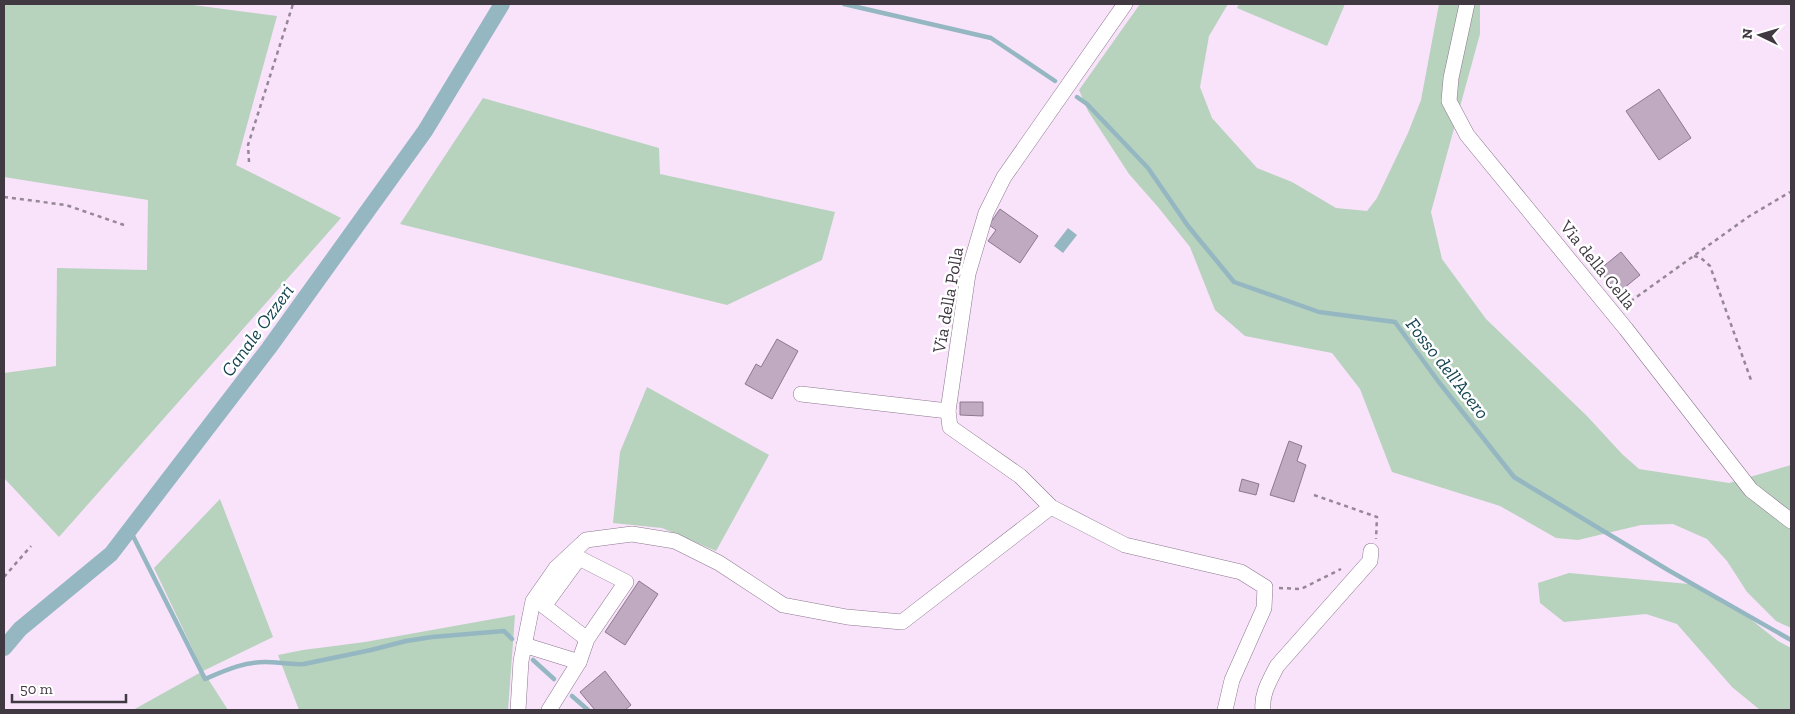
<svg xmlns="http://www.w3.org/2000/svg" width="1795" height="714" viewBox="0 0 1795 714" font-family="'Zilla Slab',serif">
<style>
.green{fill:#b7d2bd}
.water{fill:#95b7c2}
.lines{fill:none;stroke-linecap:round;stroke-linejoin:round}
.stream{stroke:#95b7c2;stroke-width:4.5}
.canal{stroke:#95b7c2;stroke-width:16}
.building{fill:#bfaac1;stroke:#8d788f}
.minor-casing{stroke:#8c788e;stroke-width:16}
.path{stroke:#968797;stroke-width:2.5;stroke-dasharray:4 4;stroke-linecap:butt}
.minor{stroke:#fff;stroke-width:15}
.labels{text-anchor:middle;stroke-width:5;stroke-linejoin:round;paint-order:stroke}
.street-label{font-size:18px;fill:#413942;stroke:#fff}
.water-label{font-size:19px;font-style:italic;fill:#144553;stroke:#fff}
</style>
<rect width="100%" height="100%" fill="#f9e3fb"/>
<!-- green -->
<g class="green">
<path d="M4 4H185L277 16 236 165 341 218 59 537 4 478V373L56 366 57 268 147 270 148 200 4 177Z"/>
<path d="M1140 4H1228L1209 36 1200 87 1212 118 1257 168 1292 182 1336 208 1367 211 1377 198 1408 133 1421 100 1439 4H1480V34L1431 212 1442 259 1486 319 1587 416 1622 454 1639 469 1729 483 1791 465V628L1776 621 1747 592 1727 561 1707 539 1673 524 1641 525 1578 540 1556 538 1500 506 1392 472 1360 389 1332 353 1245 336 1215 310 1190 247 1158 207 1129 174 1088 111 1079 90Z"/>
<path d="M1239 4H1345L1327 46 1237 8Z"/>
<path d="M483 98 659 148 660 174 835 212 822 260 727 305 400 224Z"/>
<path d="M647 387 769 455 716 551 662 528 613 523 620 452Z"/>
<path d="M220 499 273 637 203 671 228 710H133L203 671 154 568Z"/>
<path d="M1569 573 1689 584 1739 610 1778 641 1791 648V710H1760L1732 687 1677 624 1646 614 1564 622 1540 603 1538 583Z"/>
<path d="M515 615 508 710H299L278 655 303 650 365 642Z"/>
</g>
<!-- water -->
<path class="water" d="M1068 228 1077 235 1063 253 1054 246Z"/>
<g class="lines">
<!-- stream -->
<g class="stream">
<path d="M844 4 991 38 1055 81"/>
<path d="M1077 97 1087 104 1148 168 1188 226 1234 282 1319 312 1395 322 1438 381 1514 477 1668 570 1791 640"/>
<path d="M130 530 205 679C224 671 243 662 265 662 278 662 291 665 304 664L371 650 406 641 432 637 504 631 512 639"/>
<path d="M533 660 554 679"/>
<path d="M572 696 588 710"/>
</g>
<!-- canal -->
<path class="canal" d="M4 648 20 629 111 554 269 348 425 131 502 4"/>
</g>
<!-- building -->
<g class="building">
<path d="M1659 89 1691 138 1659 160 1626 111Z"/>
<path d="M1000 209 1038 236 1020 263 988 241 996 230 989 225Z"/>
<path d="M1621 252 1640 275 1618 293 1599 270Z"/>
<path d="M777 339 798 351 772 399 745 384 756 364 761 367Z"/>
<path d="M960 402H983V416L960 415Z"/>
<path d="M1289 441 1302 446 1297 461 1306 465 1294 502 1270 495Z"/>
<path d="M1242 479 1259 484 1256 495 1239 491Z"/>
<path d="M639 581 658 594 625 645 605 632Z"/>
<path d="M605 671 631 705 625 710H595L580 692Z"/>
</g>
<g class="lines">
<!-- minor casing -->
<g class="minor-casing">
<g id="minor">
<path d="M1125 4 1004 177 986 213 968 274 948 411 950 427 1020 476 1051 507 1125 545 1241 572 1265 587 1264 608 1232 680 1225 710"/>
<path d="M1467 4 1451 78 1449 101 1467 135 1626 329 1751 490 1791 521"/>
<path d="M801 394 948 411"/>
<path d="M524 645 579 662 549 710"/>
<path d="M579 662 587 639 544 606 579 558 626 582 587 639"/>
<path d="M518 710 521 661 533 601 556 568 586 540 632 534 675 541 719 563 783 605 847 617 902 622 1051 507"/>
<path d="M1263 710C1261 694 1270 680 1277 666L1370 561 1371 551"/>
</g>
</g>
<!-- path -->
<g class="path">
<path d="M249 162 248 145 293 4"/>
<path d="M4 197 66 205 124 225"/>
<path d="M1694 256 1701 258 1710 266 1751 380"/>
<path d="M1624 306 1748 217 1790 192"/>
<path d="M1314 495 1377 517 1376 539"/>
<path d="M4 577 31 546"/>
<path d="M1279 588 1301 589 1341 569"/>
</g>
<!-- minor -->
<use href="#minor" class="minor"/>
</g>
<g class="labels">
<!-- street labels -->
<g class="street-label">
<text transform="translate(1598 265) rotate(51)" y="6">Via della Cella</text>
<text transform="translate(948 300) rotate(-80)" y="6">Via della Polla</text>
</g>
<!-- water labels -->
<g class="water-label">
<text transform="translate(257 330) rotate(-54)" y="7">Canale Ozzeri</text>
<text transform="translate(1448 368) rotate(52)" y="7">Fosso dell'Acero</text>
</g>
</g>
<!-- border -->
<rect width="1795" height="714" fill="none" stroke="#413942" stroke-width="10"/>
<!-- north arrow -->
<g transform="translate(1760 35) rotate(275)" stroke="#ffffff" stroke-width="4" paint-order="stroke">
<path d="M0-4L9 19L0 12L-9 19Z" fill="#413942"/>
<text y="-8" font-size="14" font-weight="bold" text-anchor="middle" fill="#413942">N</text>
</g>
<!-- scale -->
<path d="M12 694v8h114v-8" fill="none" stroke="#413942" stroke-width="2.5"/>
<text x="20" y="694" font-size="15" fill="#413942" stroke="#ffffff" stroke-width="4" paint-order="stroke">50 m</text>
</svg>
